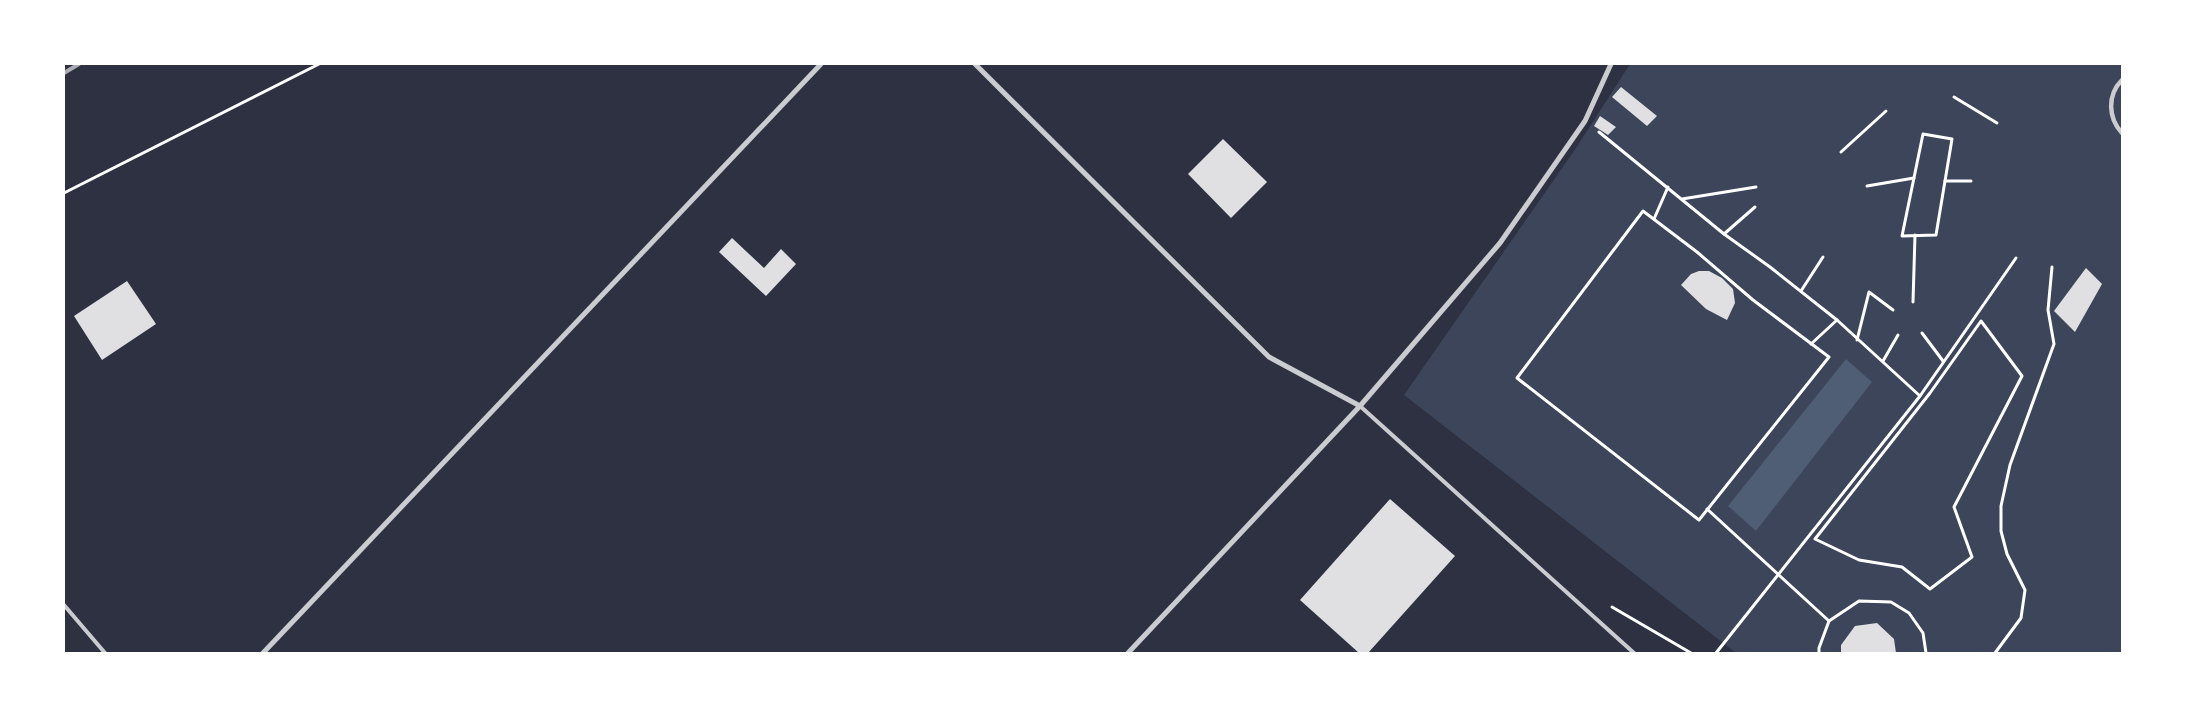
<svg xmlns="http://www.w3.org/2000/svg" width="2186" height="717" viewBox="0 0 2186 717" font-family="'DM Sans',sans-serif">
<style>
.green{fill:#3c4559}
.water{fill:#4f5d75}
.building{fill:#e0e0e3}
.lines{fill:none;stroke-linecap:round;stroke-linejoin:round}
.path{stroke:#fff;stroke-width:3}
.service{stroke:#caccd0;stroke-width:4}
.pedestrian{stroke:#caccd0;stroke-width:4.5}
.minor{stroke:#caccd0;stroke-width:5}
.rail{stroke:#abadb3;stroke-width:4}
</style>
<rect width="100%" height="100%" fill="#2d3142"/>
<!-- green -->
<path class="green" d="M1630 64H2122V653H1736L1404 395 1576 148Z"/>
<!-- water -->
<path class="water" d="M1846 359 1872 382 1756 531 1728 506Z"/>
<!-- building -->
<g class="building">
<path d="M1621 87 1657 116 1647 126 1612 97Z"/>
<path d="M1600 116 1616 127 1608 135 1594 126Z"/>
<path d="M1223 139 1267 182 1231 218 1188 174Z"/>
<path d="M732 238 764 268 781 249 796 264 766 296 719 252Z"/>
<path d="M2086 268 2102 284 2075 332 2054 311Z"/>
<path d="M1699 271H1709L1722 278 1733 289 1735 303 1727 320 1706 309 1681 285 1691 274Z"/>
<path d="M127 281 156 324 102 360 74 316Z"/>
<path d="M1390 499 1455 556 1368 653H1359L1300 600Z"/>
<path d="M1877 623 1894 639 1896 653H1841V645L1855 626Z"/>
</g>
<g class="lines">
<!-- path -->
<g class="path">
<path d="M1954 97 1997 123"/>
<path d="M1599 132 1724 234 1770 267 1837 320 1920 396 1716 653"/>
<path d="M1923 134 1952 139 1936 235 1902 236Z"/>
<path d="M1841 152 1886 111"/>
<path d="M1945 181H1971"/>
<path d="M1867 186 1914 178"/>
<path d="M64 193 319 64"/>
<path d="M1682 199 1756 187"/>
<path d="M1643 211 1697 252 1753 300 1829 357 1699 520 1517 378Z"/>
<path d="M1654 219 1668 187"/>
<path d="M1724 234 1755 207"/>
<path d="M1801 291 1823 257"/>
<path d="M1913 302 1915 235"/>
<path d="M1981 321 2022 376 1954 507 1972 557 1930 589 1902 567 1859 560 1815 539 1930 393Z"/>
<path d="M1922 333 1943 361"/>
<path d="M1857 340 1869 292 1893 310"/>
<path d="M1811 344 1837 320"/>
<path d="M1883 361 1898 335"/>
<path d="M1920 396 2016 258"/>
<path d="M1707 509 1829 621"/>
<path d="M1612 607 1691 653"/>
<path d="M1819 653V648L1829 621 1859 601 1891 602 1909 613 1923 633 1926 653"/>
<path d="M1995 653 2021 618 2025 590 2007 554 2001 531V506L2010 465 2054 344 2048 310 2052 267"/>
</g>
<!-- service -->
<g class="service">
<path d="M1360 406 1634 653"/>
<path d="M64 605 105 653"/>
</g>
<!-- pedestrian -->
<path class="pedestrian" d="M2122 80C2107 95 2108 118 2122 133"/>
<!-- minor -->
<g class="minor">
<path d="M975 64 1269 357 1360 406"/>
<path d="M263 653 821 64"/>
<path d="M1128 653 1360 406 1500 243 1585 121 1611 64"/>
</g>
<!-- rail -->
<path class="rail" d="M64 73 79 64"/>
</g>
<!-- border -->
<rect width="2186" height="717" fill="none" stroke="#ffffff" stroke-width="130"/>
</svg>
